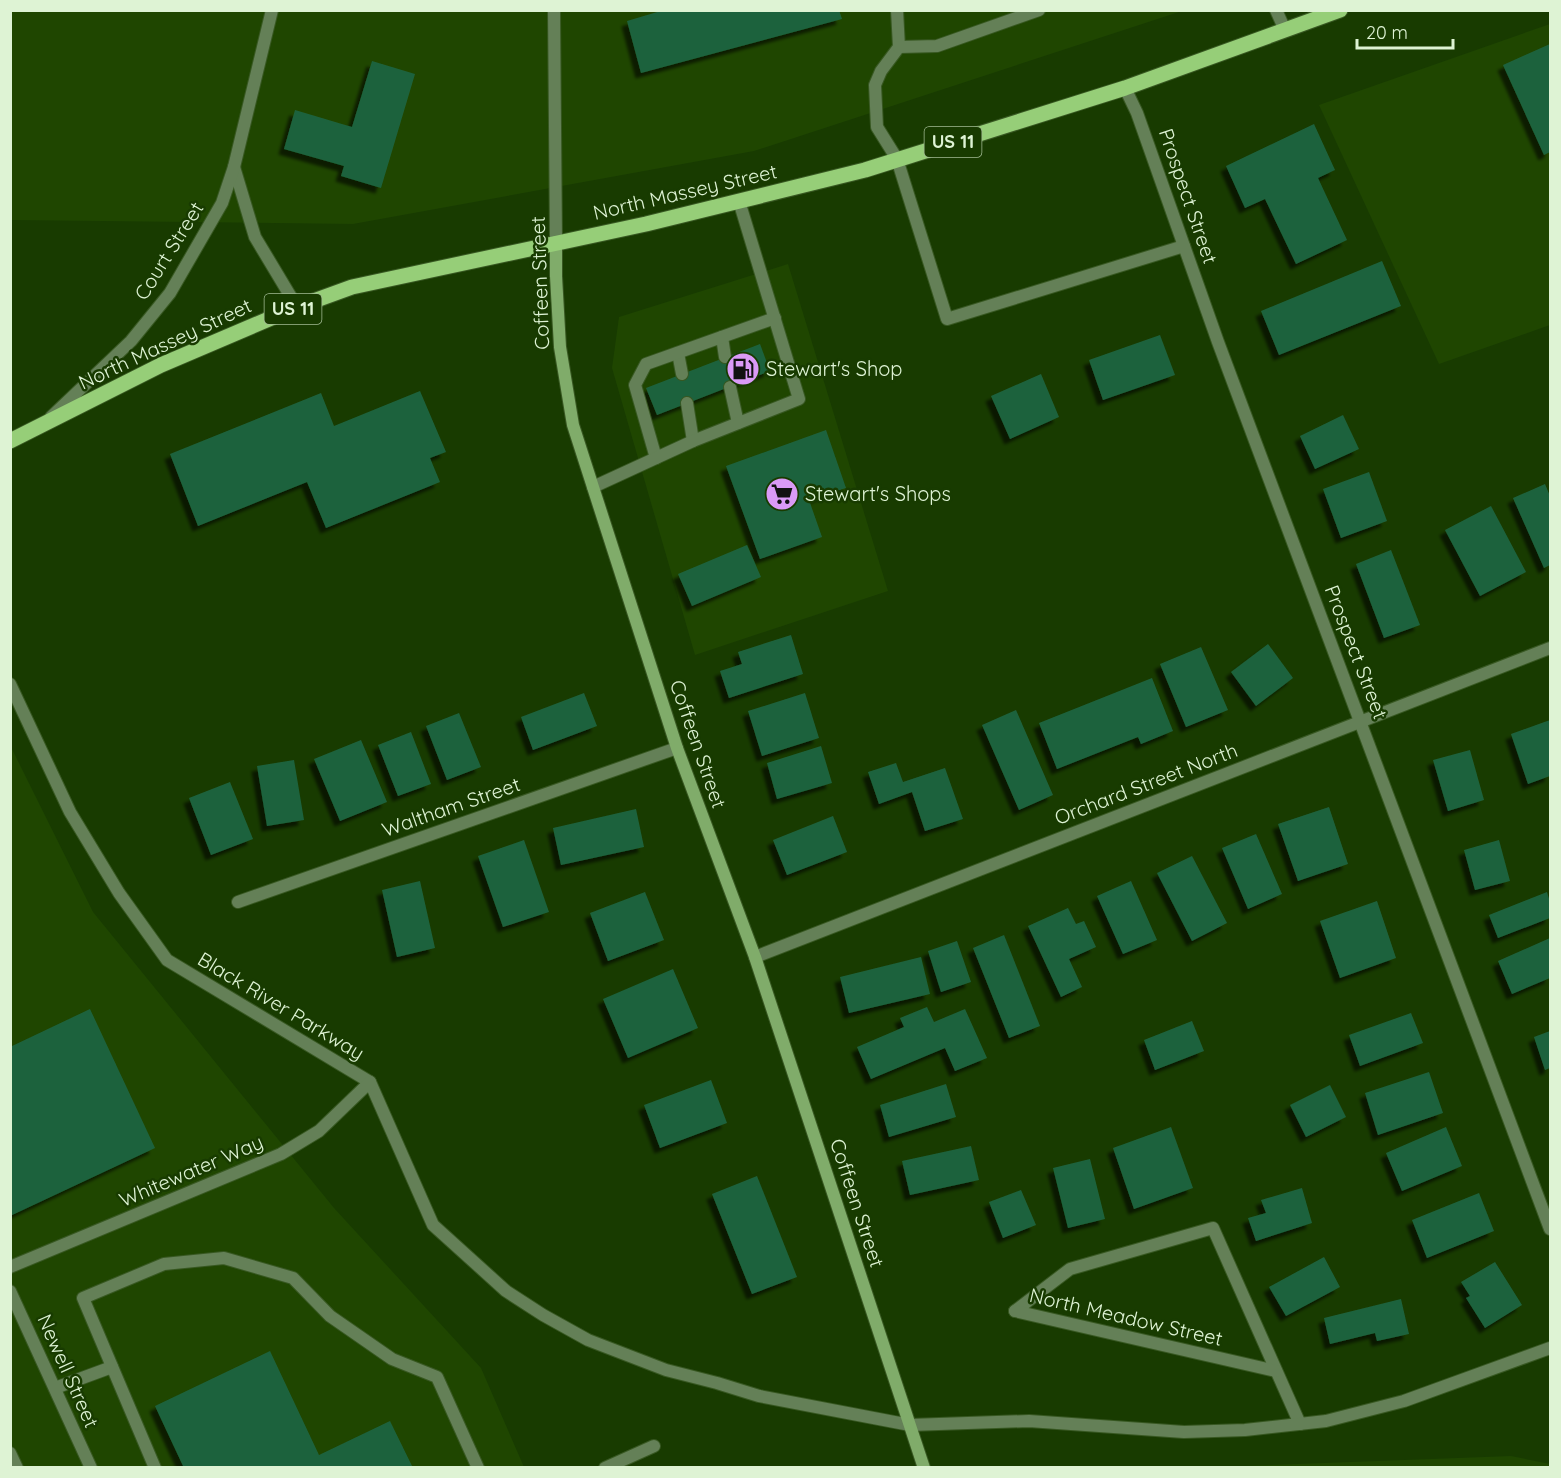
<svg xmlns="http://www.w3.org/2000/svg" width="1561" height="1478" viewBox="0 0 1561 1478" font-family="Quicksand,sans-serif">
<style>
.built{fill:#1f4600}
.building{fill:#1e623d;filter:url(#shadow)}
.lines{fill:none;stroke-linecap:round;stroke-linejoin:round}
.service-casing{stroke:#385822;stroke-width:14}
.minor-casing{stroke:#385822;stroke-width:14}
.secondary-casing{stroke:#385822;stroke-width:14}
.primary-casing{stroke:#385822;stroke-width:17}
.service{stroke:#648057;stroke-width:12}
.minor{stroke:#648057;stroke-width:12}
.secondary{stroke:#80ac6a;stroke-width:12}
.primary{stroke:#96ce78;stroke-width:15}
.labels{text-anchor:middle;stroke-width:5;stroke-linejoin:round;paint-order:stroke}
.shield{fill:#183b00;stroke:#a3bc94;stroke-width:1.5}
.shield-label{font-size:18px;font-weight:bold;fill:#def3d4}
.street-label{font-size:20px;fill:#def3d4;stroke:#183b00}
.poi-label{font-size:20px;fill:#def3d4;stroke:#183b00;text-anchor:start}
</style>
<defs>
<filter id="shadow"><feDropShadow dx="-5.5" dy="5.5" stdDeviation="1.5" flood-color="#0009"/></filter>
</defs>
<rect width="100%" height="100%" fill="#183b00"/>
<!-- built -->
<g class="built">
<path d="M11 11H1182L754 151 353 224 11 220Z"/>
<path d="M1550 24V325L1439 364 1319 105Z"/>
<path d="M788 264 888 591 695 655 612 368 619 317Z"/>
<path d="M10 745 93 912 334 1208 481 1368 524 1467H11Z"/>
<path d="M1511 1456 1550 1464V1467H1216Z"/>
</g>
<!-- building -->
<g class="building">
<path d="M664 10H839L842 19 641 73 627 21Z"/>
<path d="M1550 44V152L1544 155 1503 65Z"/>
<path d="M372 61 415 74 381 188 341 176 344 166 284 149 295 110 352 127Z"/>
<path d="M1314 124 1335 170 1318 178 1347 240 1296 264 1265 199 1245 208 1226 166Z"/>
<path d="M1382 261 1401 306 1279 355 1261 311Z"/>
<path d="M1160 335 1175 375 1103 400 1089 360Z"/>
<path d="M760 344 770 371 657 415 646 388Z"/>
<path d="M1041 374 1059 417 1010 439 991 396Z"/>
<path d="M420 391 446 452 430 458 440 482 326 528 307 482 198 526 170 454 321 393 334 426Z"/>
<path d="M1343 415 1359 449 1315 469 1300 436Z"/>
<path d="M826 430 846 488 809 500 822 537 760 559 726 466Z"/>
<path d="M1369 472 1387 521 1341 538 1323 489Z"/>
<path d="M1545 484 1550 496V565L1544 568 1513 498Z"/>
<path d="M1491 506 1526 572 1480 596 1445 530Z"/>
<path d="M747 545 761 577 692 606 678 574Z"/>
<path d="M1391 550 1420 625 1384 638 1356 564Z"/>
<path d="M791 635 803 674 729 698 720 671 742 664 738 652Z"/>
<path d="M1268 644 1293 678 1256 706 1231 672Z"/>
<path d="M1201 647 1228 710 1186 727 1160 664Z"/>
<path d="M1152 678 1173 731 1141 744 1138 737 1057 769 1039 723Z"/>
<path d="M584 693 597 726 533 750 521 717Z"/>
<path d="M805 693 819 738 762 756 748 711Z"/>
<path d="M1016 710 1053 795 1019 810 982 725Z"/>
<path d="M459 713 481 767 447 780 426 726Z"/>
<path d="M1550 720V776L1528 784 1511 734Z"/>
<path d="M411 732 431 784 398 796 378 745Z"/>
<path d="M361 740 387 802 340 821 314 759Z"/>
<path d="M821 746 832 783 777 799 767 763Z"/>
<path d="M1470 750 1484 800 1448 811 1433 760Z"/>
<path d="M294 760 304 820 267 826 257 766Z"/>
<path d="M896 763 903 782 945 768 963 819 925 831 912 792 879 804 868 772Z"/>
<path d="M230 782 253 839 211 855 189 798Z"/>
<path d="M1329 807 1348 864 1298 881 1278 824Z"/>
<path d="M636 809 644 847 561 865 553 828Z"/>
<path d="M833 816 847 852 787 875 773 840Z"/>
<path d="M1256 834 1282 894 1248 909 1222 848Z"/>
<path d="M524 840 549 912 503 927 478 856Z"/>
<path d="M1499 840 1510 881 1475 890 1464 850Z"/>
<path d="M1192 856 1227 923 1192 941 1157 873Z"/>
<path d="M420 881 435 948 397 957 382 890Z"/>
<path d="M1131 881 1157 940 1123 954 1097 896Z"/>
<path d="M645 892 664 940 608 961 590 913Z"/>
<path d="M1547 892 1550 902V918L1498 938 1489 915Z"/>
<path d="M1377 901 1396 958 1340 978 1320 921Z"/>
<path d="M1068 908 1076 924 1084 921 1096 947 1069 959 1082 987 1061 997 1028 926Z"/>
<path d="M1004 935 1040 1026 1009 1038 973 948Z"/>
<path d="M1550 938V978L1512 994 1498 961Z"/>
<path d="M957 941 971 982 941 992 928 951Z"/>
<path d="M921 957 930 994 849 1013 840 977Z"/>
<path d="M673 969 698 1028 628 1058 603 999Z"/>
<path d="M927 1007 934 1022 965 1009 987 1058 955 1071 945 1048 871 1079 857 1047 904 1027 900 1018Z"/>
<path d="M90 1009 155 1148 10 1216V1047Z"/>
<path d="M1411 1013 1423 1043 1360 1066 1349 1035Z"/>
<path d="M1192 1021 1204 1051 1155 1070 1144 1040Z"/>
<path d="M1550 1031V1068L1545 1070 1534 1037Z"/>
<path d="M1429 1072 1443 1113 1378 1135 1365 1093Z"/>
<path d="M711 1080 727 1123 660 1148 644 1105Z"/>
<path d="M946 1084 956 1117 889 1137 880 1105Z"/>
<path d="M1330 1085 1346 1117 1306 1137 1290 1105Z"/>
<path d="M1171 1127 1193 1188 1134 1209 1113 1148Z"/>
<path d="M1446 1127 1462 1166 1402 1191 1386 1153Z"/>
<path d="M971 1146 979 1180 910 1195 902 1161Z"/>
<path d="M1090 1159 1105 1219 1068 1228 1053 1168Z"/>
<path d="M757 1176 797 1277 752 1294 712 1194Z"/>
<path d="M1302 1188 1312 1223 1256 1241 1248 1218 1266 1213 1261 1200Z"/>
<path d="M1021 1190 1036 1225 1003 1238 989 1202Z"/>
<path d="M1479 1193 1494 1231 1427 1258 1412 1220Z"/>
<path d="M1324 1257 1340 1287 1286 1316 1269 1287Z"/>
<path d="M1495 1262 1522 1305 1485 1328 1466 1298 1470 1296 1461 1282Z"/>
<path d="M1401 1299 1409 1334 1377 1341 1375 1333 1330 1344 1324 1318Z"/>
<path d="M270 1351 319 1455 390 1421 413 1468H184L155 1406Z"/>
</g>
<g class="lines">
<!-- service casing -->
<g class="service-casing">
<g id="service">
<path d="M897 10 899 47 881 71 875 85 877 127 897 159 947 319 1184 246"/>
<path d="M1276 10 1285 30"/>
<path d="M899 47 937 46 1039 10"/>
<path d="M722 337 725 357"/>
<path d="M678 353 682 374"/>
<path d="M730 387 738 423"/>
<path d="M687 403 693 441"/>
<path d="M656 458 635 385 646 364 775 318"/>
<path d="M593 487 693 441 799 399 739 201"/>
<path d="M1015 1311 1070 1269 1213 1228 1300 1424"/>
<path d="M1015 1311 1276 1371"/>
<path d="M55 1388 112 1367"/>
<path d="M10 1453 17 1468"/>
<path d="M155 1468 83 1298 164 1264 224 1258 293 1278 330 1316 392 1359 437 1377 478 1468"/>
</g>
</g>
<!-- minor casing -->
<g class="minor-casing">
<g id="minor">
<path d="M554 10 556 242"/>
<path d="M1125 88 1137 113 1218 342 1550 1229"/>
<path d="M234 167 255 237 297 307"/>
<path d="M51 417 131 341 170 293 222 203 234 167 272 10"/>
<path d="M10 684 70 812 119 893 167 960 370 1082 433 1225 506 1291 543 1315 588 1340 666 1370 717 1383 759 1396 910 1425 1029 1421 1184 1432 1245 1430 1326 1421 1404 1401 1550 1348"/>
<path d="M238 902 677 748"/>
<path d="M755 957 1550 648"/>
<path d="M10 1267 281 1154 319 1131 370 1082"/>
<path d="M10 1291 91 1468"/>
<path d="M605 1468 654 1446"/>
</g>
</g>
<!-- secondary casing -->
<g class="secondary-casing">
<path id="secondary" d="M556 242V276L560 347 573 425 677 748 755 957 924 1468"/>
</g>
<!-- primary casing -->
<g class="primary-casing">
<path id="primary" d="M10 441 161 365 297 307 352 287 646 224 865 170 1125 88 1340 10"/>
</g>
<!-- service -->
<use href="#service" class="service"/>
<!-- minor -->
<use href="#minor" class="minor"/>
<!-- secondary -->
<use href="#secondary" class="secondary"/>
<!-- primary -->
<use href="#primary" class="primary"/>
</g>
<!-- icons -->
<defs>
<g id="fuel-disc" transform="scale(1.725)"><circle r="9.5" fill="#da9af6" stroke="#183b00"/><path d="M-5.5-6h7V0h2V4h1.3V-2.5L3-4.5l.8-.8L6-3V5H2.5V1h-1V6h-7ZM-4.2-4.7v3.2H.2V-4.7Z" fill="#111"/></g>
<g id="supermarket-disc" transform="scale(1.725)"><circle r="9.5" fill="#da9af6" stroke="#183b00"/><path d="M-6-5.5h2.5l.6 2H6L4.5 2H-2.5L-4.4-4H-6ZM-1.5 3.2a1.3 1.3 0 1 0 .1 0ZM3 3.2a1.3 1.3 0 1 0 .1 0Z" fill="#111"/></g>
</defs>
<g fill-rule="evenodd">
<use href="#fuel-disc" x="743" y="369"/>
<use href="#supermarket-disc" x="782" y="494"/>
</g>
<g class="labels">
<!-- shield labels -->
<g class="shield">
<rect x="924.5" y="127" width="57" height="30" rx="4.5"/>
<rect x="264.5" y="294" width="57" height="30" rx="4.5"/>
</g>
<g class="shield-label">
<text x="953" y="148">US 11</text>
<text x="293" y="315">US 11</text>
</g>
<!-- street labels -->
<g class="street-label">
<text transform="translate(685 192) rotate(-13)" y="7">North Massey Street</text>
<text transform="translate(1188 196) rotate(71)" y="7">Prospect Street</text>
<text transform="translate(169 251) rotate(-58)" y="7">Court Street</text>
<text transform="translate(540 283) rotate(-92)" y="7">Coffeen Street</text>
<text transform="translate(165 344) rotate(-25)" y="7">North Massey Street</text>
<text transform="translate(1356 652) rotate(69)" y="7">Prospect Street</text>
<text transform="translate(698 744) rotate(71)" y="7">Coffeen Street</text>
<text transform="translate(1146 784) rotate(-21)" y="7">Orchard Street North</text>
<text transform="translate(451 807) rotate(-19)" y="7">Waltham Street</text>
<text transform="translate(281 1006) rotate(31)" y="7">Black River Parkway</text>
<text transform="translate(191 1171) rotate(-23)" y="7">Whitewater Way</text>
<text transform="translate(857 1203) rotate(72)" y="7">Coffeen Street</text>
<text transform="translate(1126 1317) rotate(13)" y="7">North Meadow Street</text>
<text transform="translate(68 1371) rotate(66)" y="7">Newell Street</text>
</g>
<!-- poi labels -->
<g class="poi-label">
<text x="766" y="376">Stewart's Shop</text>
<text x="805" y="501">Stewart's Shops</text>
</g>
</g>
<!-- border -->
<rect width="1561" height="1478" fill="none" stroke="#def3d4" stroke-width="24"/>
<!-- scale -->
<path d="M1357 39v9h96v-9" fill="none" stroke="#def3d4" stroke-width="3"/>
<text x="1366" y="39" font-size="18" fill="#def3d4" stroke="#183b00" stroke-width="4.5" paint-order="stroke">20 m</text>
</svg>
